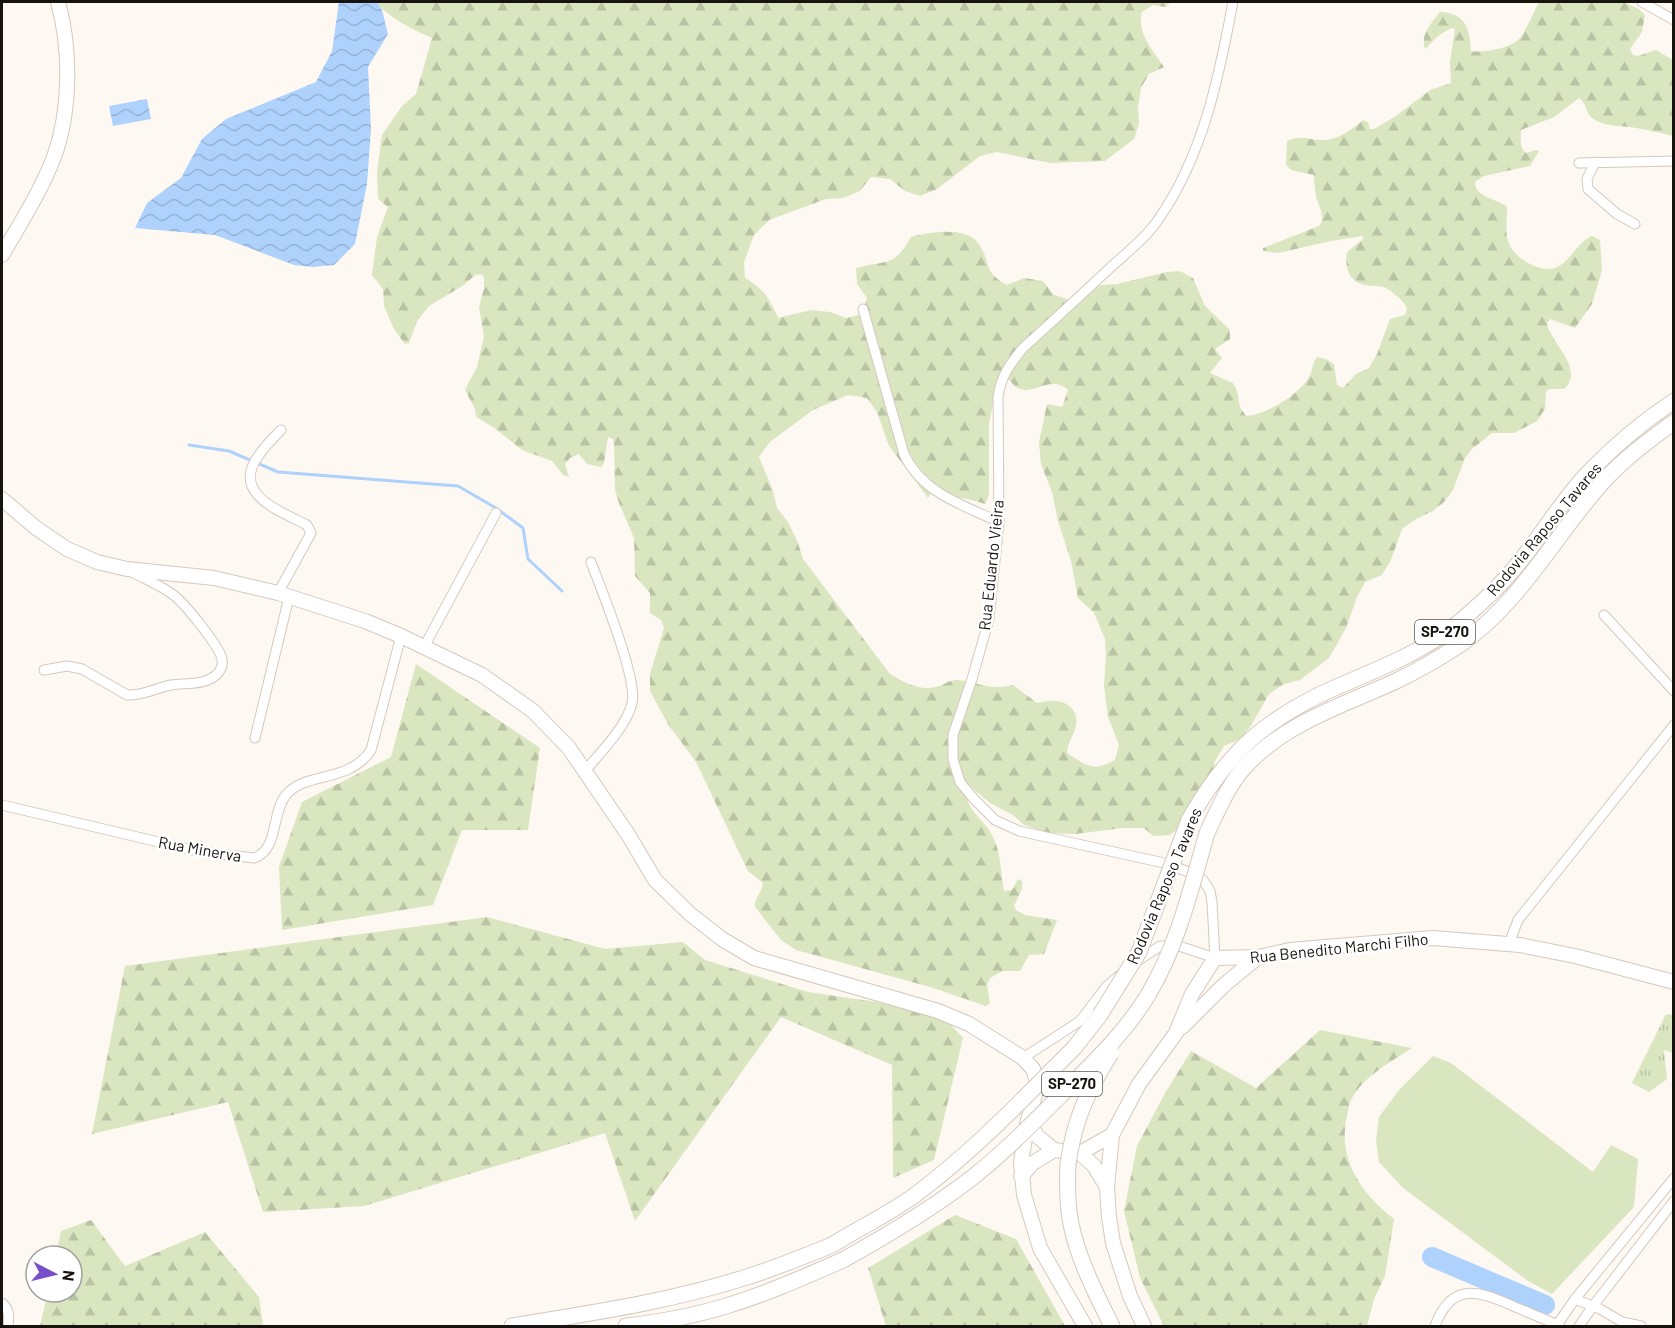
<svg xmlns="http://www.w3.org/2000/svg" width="1675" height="1328" viewBox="0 0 1675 1328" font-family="Barlow,sans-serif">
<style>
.grass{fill:url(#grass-tufts)}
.forest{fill:url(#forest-firs);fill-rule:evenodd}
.pitch{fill:#d9e6c0}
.water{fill:url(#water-waves)}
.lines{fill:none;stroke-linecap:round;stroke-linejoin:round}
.stream{stroke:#aed2fc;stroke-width:3}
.river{stroke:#aed2fc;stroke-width:20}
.minor-casing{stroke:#d5c8bd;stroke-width:11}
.primary-casing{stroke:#d5c8bd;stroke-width:16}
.trunk-casing{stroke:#d5c8bd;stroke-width:17}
.minor{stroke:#fff;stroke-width:9}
.primary{stroke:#fff;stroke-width:14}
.trunk{stroke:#fff;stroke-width:15}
.trunk-bridge-casing{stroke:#d5c8bd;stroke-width:17;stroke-linecap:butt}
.trunk-bridge{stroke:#fff;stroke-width:15}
.labels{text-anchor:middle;stroke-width:5;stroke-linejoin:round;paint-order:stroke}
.shield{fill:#fff;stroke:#5d5a57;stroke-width:1.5}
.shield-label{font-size:15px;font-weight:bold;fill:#17130f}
.street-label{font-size:16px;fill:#17130f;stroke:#fff}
</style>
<defs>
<pattern id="grass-tufts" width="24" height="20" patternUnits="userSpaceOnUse" patternTransform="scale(1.5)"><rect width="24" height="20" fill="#d9e6c0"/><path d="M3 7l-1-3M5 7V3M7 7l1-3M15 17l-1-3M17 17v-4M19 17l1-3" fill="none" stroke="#bac4a4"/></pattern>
<pattern id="forest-firs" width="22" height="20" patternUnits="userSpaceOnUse" patternTransform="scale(1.5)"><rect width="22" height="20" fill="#d9e6c0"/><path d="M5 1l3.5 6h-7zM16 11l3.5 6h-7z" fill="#bac4a4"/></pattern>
<pattern id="water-waves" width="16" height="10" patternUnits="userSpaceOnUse" patternTransform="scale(1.5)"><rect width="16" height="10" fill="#aed2fc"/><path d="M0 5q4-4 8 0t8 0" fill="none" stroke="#95b3d7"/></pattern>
</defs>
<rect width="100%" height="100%" fill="#fef8f3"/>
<!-- grass -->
<path class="grass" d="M1666 1014 1673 1015V1053L1664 1050 1667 1079 1649 1092 1632 1083Z"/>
<!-- forest -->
<g class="forest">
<path d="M375 2H1171L1165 7 1153 5 1142 12C1136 33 1153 50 1164 67L1149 74 1141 88 1138 107 1139 123 1134 139 1105 161 1050 163 997 152 980 156 937 189 920 196 905 191 890 179 871 177 860 191 843 198 826 199 769 220 754 235 744 262 745 278C764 289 769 298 778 318L811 310 830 312 846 318 862 314 867 298 857 284 856 268C886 260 894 268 911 237 929 232 966 226 979 244 992 264 982 271 1007 285L1024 278 1043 281 1054 295 1070 300 1086 296 1101 285 1117 284 1167 272 1180 271 1193 278 1205 306 1230 330V339L1215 349 1222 358 1210 373 1233 383 1237 391 1240 407 1246 416C1266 415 1302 393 1310 375 1313 369 1312 363 1317 357L1326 359 1334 364 1337 385 1343 388 1356 374 1369 368 1377 354 1390 319 1405 315 1407 308C1403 300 1394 293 1386 288 1379 285 1369 287 1362 284 1347 280 1345 264 1347 252L1363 239V236L1331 241 1278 253 1263 251V248L1319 226C1327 216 1318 207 1316 196 1315 189 1314 182 1314 175L1291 170 1286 165 1287 141C1301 134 1310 141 1325 140 1340 139 1352 129 1363 120L1368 122 1370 129H1374L1396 116 1430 90 1451 83 1450 62 1455 29 1451 28 1438 36 1425 49C1420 34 1431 24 1440 12 1465 13 1470 28 1471 51 1484 53 1507 49 1518 40 1525 34 1534 11 1539 2H1623L1639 9 1645 15 1642 32 1630 49 1633 55 1638 56 1656 50 1673 60V136C1661 133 1649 130 1636 128 1621 125 1604 128 1591 117 1585 111 1587 104 1579 98L1554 117 1521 130C1521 138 1519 148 1526 153L1536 150 1539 151 1530 166 1484 176 1475 182C1475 198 1497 198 1507 207 1507 218 1505 231 1508 241 1512 257 1541 275 1557 267 1572 260 1575 244 1592 236L1600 240 1602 270 1592 304 1575 328 1550 319 1547 323C1550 343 1586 369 1564 389H1550L1546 391 1545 409 1537 421 1514 433H1492L1472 449 1465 458 1453 490 1444 502 1433 511 1416 519 1402 529 1391 560 1382 575 1365 582 1357 597 1346 628 1329 658 1300 680 1284 684 1269 694 1252 724 1241 739 1224 746 1215 761 1210 799 1198 813 1170 835 1153 836 1144 828H1123L1075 834 1048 833 1024 825 1013 815 990 803 972 788 966 787C965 813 985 818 994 839 1001 854 1001 875 1004 891L1012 890 1018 879 1022 881V889L1014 906 1016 910 1025 915 1057 920 1044 954 1029 955 1020 971H1003L990 978 987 985 990 1003 986 1006 930 987 796 950 781 940 755 907C754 898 762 893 763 883L748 871 696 762 668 724 650 691V674L664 628 661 620 650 613V593L635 576 634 538 619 503 615 490 614 444 613 439 608 437 604 463 601 467 587 464 579 454 570 458 565 464 569 477 563 475 552 461 522 450 493 427 476 417 475 409 465 390 477 367 484 336 479 307 484 288V277L481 274 475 275 464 285 429 306 417 321 409 343 405 344 394 329 384 306 383 289 372 275 377 237 388 207 378 199 377 173 382 135 402 106 416 94 432 38C409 28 392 19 375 2ZM1004 379 1009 380C1012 382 1013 385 1016 387 1032 398 1050 373 1068 390L1062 407 1047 404 1039 442 1041 464 1052 492 1058 521 1071 561 1078 598 1094 613 1105 639 1106 656 1104 686 1108 717 1119 745 1115 760C1093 772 1087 766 1067 753 1068 741 1074 735 1076 725 1079 713 1069 702 1057 701 1051 700 1043 702 1037 703L1013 685C987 691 980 682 957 680 950 680 945 684 939 686 921 692 905 683 890 674L803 559 798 543 788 522 777 508 773 491 759 457 770 442 813 410 848 395 867 398 877 412 889 446 928 498 931 493 968 499 985 504 989 495V423L995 395Z"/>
<path d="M416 664 540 748 528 830H462L433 905 282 930 279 867 302 802 391 757Z"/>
<path d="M487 917 605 949 683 942 705 960 808 992 938 1011 963 1038 934 1160 893 1178 892 1065 781 1017 635 1221 605 1133 364 1206 263 1212 228 1102 92 1134 125 966Z"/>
<path d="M1320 1030 1412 1048C1391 1062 1365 1075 1352 1098 1349 1103 1348 1110 1347 1116 1337 1159 1361 1193 1394 1219L1385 1276 1374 1299 1367 1326H1164L1140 1278 1124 1211 1137 1146 1164 1095 1191 1051 1256 1088Z"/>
<path d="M955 1215 1016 1239 1065 1326H886L868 1268Z"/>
<path d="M91 1220 125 1266 205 1232 259 1297 263 1326H40L48 1292H72V1256H56L61 1231Z"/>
</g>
<!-- pitch -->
<path class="pitch" d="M1433 1056 1451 1063 1593 1172 1611 1145 1638 1159 1634 1207 1552 1294 1528 1281 1403 1188 1379 1162 1376 1141 1379 1117 1398 1091Z"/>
<!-- water -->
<g class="water">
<path d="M339 2H377L382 10 388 34 368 67 371 129 367 184 355 244 334 265 313 267 294 265 215 235 135 228 147 203 181 178 202 139 226 119 316 82 332 51Z"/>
<path d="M147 99 151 119 113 126 109 106Z"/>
</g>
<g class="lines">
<!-- stream -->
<path class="stream" d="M189 445 229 451 278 472 458 486 496 508 523 528 528 559 562 591"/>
<!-- river -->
<path class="river" d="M1432 1257 1545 1305"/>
<!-- minor casing -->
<g class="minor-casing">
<g id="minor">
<path d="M1642 2 1674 20"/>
<path d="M1595 162 1587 179 1588 189 1617 214 1635 224"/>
<path d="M1579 163 1674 161"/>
<path d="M863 309 904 454C922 493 963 505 999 522"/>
<path d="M278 593 311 533 307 525C280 511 230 494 259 455 265 446 273 438 281 430"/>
<path d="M1604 615 1674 691"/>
<path d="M424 647 496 513"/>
<path d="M44 670 67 666 82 669 127 695C143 696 156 688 171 685 183 683 197 685 208 680 216 677 224 669 222 659 220 647 183 601 172 594 160 585 145 579 132 572"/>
<path d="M255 738 289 597"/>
<path d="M585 771C600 753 627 726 632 703 638 679 601 589 591 562"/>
<path d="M2 805 201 852 254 858C279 850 271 813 286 795 306 771 348 784 371 750L401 636"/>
<path d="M1509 944 1518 920 1674 725"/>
<path d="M1136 962 1160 946H1179L1215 958 1212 902 1210 891 1203 880 1189 872 1164 863 1019 831 995 820 974 799 960 782 953 759V735L972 679 989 619 999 522 998 397C1001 376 1010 364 1023 348 1052 322 1081 295 1110 268 1126 253 1146 238 1158 220 1203 156 1219 77 1233 2"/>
<path d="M1023 1058 1080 1021 1106 987 1120 975"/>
<path d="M1575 1299 1600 1309 1622 1322 1641 1326"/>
<path d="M2 1303C10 1309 9 1317 8 1326"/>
<path d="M1557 1325 1575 1299 1674 1178"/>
<path d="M1435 1326C1451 1282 1478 1290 1513 1306 1529 1313 1545 1319 1560 1326"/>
<path d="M1579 1326 1593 1306 1674 1201"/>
</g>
</g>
<!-- primary casing -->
<g class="primary-casing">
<g id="primary">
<path d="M2 255C20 224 41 191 54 157 71 110 71 49 58 2"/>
<path d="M2 499 36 528 67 549 97 562 127 569 214 578 278 593 365 621 401 636 482 675 533 711 569 748 629 836 655 880 690 914 722 939 754 958 938 1011 969 1024 1023 1058 1033 1069 1038 1084 1028 1120 1021 1162 1024 1195 1040 1248 1085 1326"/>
<path d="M1182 1027 1224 985 1258 957"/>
<path d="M1028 1120 1037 1136 1054 1150 1080 1153 1112 1135"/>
<path d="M1080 1153 1094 1166 1107 1187"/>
<path d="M1021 1176 1033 1163 1054 1150"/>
<path d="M1144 1326 1130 1296 1113 1243 1109 1217 1107 1187 1112 1135 1139 1084 1176 1033 1192 994 1215 958 1258 957 1290 950 1433 938 1520 945 1575 956 1674 982"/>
</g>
</g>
<!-- trunk casing -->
<g class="trunk-casing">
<g id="trunk">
<path d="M1189 820C1228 751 1267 717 1341 685 1381 668 1422 652 1457 624 1476 608 1496 590 1512 571 1539 540 1559 504 1587 474 1613 447 1642 422 1674 401"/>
<path d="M1207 833C1217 812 1227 788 1242 770 1282 724 1341 706 1394 682 1417 671 1440 658 1461 644 1520 603 1554 537 1601 484 1622 460 1648 441 1674 422"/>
<path d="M1074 1048 1100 1015"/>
<path d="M1068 1164C1067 1184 1067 1204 1071 1224 1078 1259 1096 1294 1112 1326"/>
<path d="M512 1326C592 1313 673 1301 750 1276 778 1267 805 1256 832 1245"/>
<path d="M626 1326C660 1322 694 1316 726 1306 766 1294 804 1277 843 1260"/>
</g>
</g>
<!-- minor -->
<use href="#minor" class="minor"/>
<!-- primary -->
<use href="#primary" class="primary"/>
<!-- trunk -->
<use href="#trunk" class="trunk"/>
<!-- trunk-bridge casing -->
<g class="trunk-bridge-casing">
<g id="trunk-bridge">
<path d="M1100 1015 1139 952 1189 820"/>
<path d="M1068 1164C1074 1120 1088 1090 1111 1053"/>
<path d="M832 1245C859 1228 889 1214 915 1195 974 1151 1022 1100 1074 1048"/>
<path d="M843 1260C888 1235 932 1209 973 1177 1007 1150 1038 1118 1069 1087 1098 1058 1127 1030 1148 995 1178 945 1191 888 1207 833"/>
</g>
</g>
<!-- trunk-bridge -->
<use href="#trunk-bridge" class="trunk-bridge"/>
</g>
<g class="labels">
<!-- shield labels -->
<g class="shield">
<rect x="1415" y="620" width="60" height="24" rx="4.5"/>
<rect x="1042" y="1072" width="60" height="24" rx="4.5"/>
</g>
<g class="shield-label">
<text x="1445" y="637">SP-270</text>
<text x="1072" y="1089">SP-270</text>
</g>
<!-- street labels -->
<g class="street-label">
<text transform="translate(1544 529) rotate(-50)" y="6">Rodovia Raposo Tavares</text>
<text transform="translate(991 565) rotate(-84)" y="6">Rua Eduardo Vieira</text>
<text transform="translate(200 849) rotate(10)" y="6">Rua Minerva</text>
<text transform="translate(1164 886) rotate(-67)" y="6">Rodovia Raposo Tavares</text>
<text transform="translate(1339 948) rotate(-6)" y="6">Rua Benedito Marchi Filho</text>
</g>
</g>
<!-- border -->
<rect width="1675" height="1328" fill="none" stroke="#17130f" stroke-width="6"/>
<!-- north arrow -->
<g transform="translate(54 1274) rotate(97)"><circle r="28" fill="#ffffff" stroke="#a2a19f" stroke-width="1.5"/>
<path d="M0-4.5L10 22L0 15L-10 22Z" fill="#774fc8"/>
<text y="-9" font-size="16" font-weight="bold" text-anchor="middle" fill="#17130f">N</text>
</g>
</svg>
